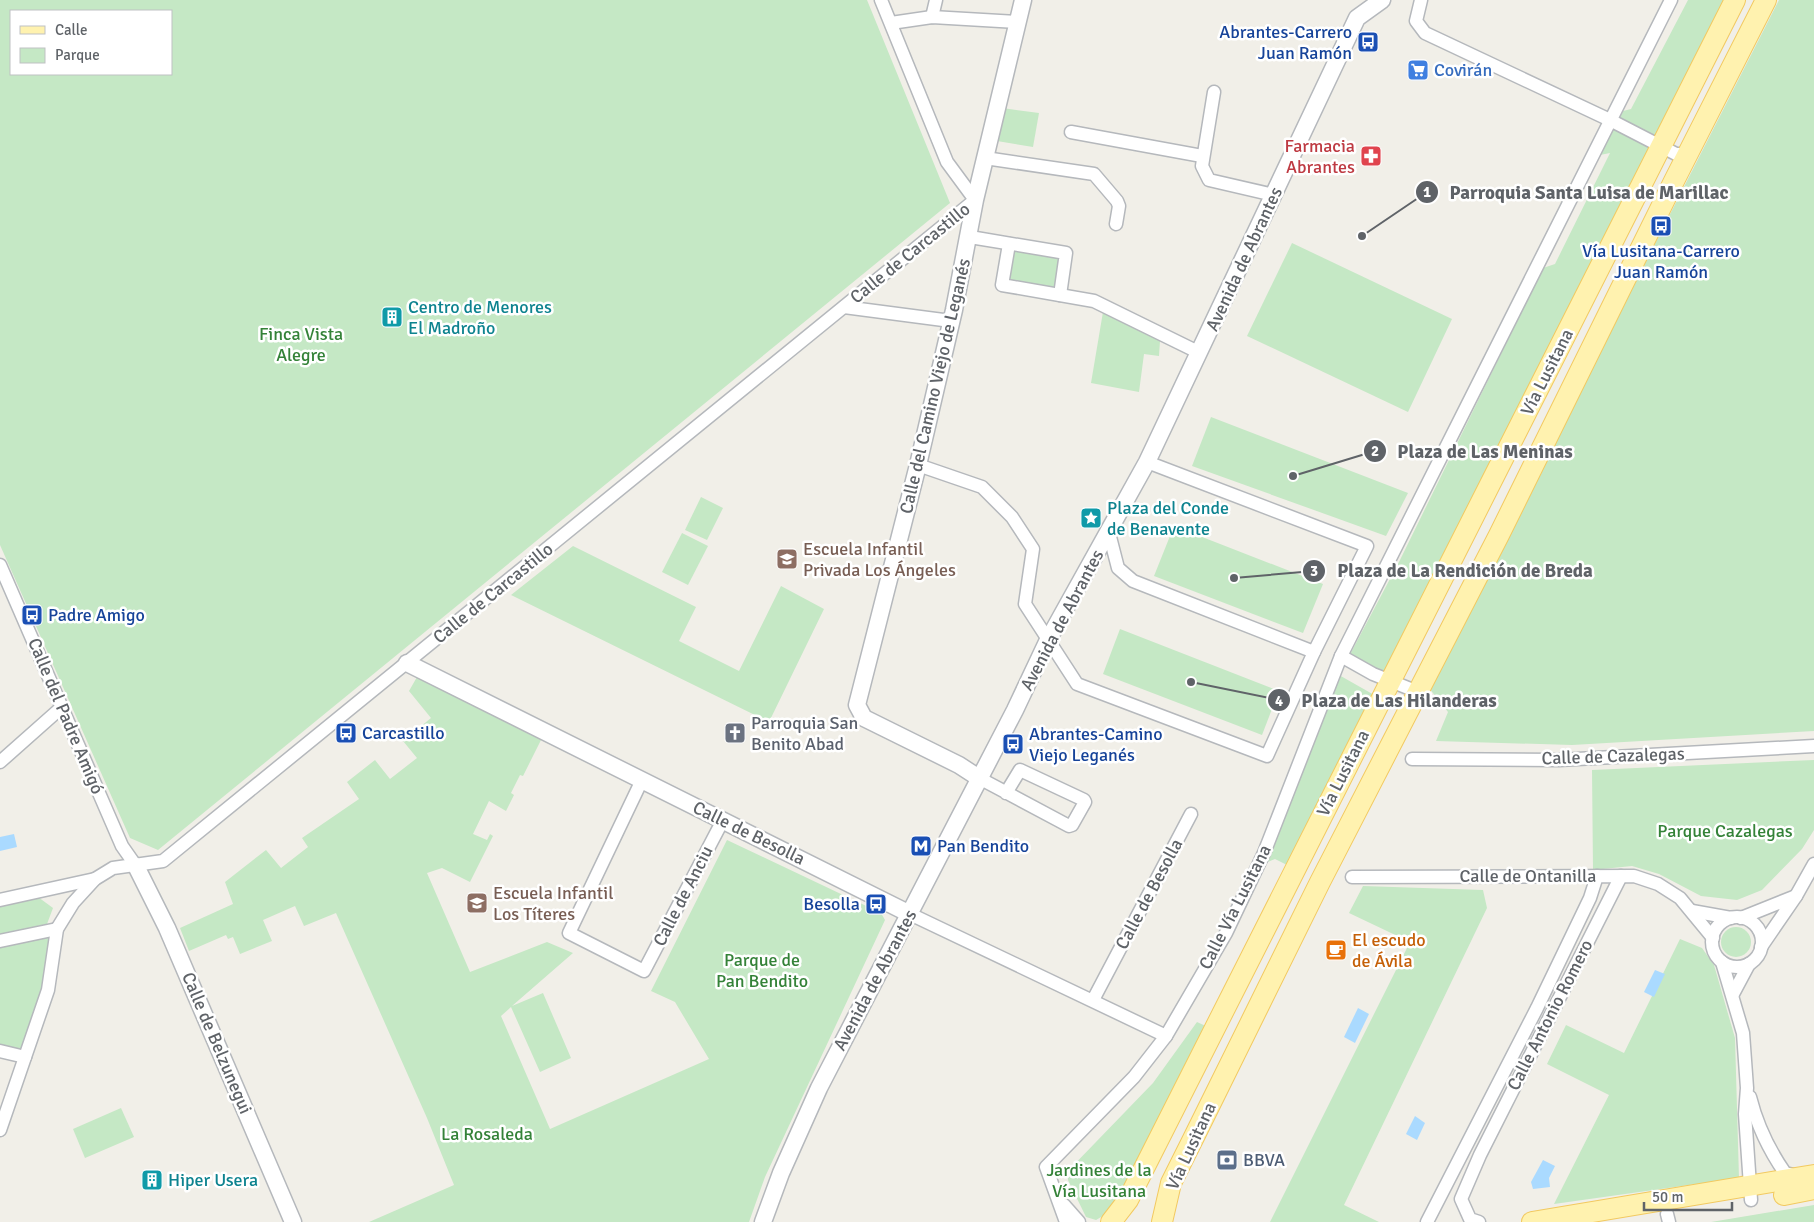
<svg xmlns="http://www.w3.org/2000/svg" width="1814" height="1222" viewBox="0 0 1814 1222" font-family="Signika,sans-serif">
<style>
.green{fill:#c5e8c5;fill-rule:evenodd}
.water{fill:#aadaff}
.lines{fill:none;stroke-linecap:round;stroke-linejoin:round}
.minor-casing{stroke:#b5b8bc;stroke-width:15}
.tertiary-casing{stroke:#b5b8bc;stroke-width:19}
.primary-casing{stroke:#f2c960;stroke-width:22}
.minor{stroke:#fff;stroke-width:12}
.tertiary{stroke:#fff;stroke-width:16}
.primary{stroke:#fff2af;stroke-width:20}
.labels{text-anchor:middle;stroke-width:5;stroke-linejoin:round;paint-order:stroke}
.transit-label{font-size:18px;fill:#164399;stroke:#fff;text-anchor:start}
.shop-label{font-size:18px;fill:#366cbe;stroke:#fff;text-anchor:start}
.health-label{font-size:18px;fill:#be3a42;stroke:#fff;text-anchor:end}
.street-label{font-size:18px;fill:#5f6368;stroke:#fff}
.culture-label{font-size:18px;fill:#0d838f;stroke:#fff;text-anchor:start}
.park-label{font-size:18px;fill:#348238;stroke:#fff}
.education-label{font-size:18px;fill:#785e54;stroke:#fff;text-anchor:start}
.worship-label{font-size:18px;fill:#5b616d;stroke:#fff;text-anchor:start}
.food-label{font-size:18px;fill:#c56008;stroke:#fff;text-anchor:start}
.service-label{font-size:18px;fill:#4e5e75;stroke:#fff;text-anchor:start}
.leader{fill:none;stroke:#5f6368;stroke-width:2}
.callout-dot{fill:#5f6368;stroke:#fff;stroke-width:2}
.mark-label{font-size:15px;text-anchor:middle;font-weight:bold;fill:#fff}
.callout-label{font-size:19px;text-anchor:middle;font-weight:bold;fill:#5f6368;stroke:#fff;stroke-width:5;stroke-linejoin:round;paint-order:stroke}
</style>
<rect width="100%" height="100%" fill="#f1efe8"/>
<!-- green -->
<g class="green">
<path d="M0 0H867L950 203 158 850 130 838 0 545ZM11 11H171V74H11Z"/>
<path d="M1688 0H1724L1385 677 1347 660 1400 560 1543 268 1555 264 1610 153 1600 155 1623 111 1631 109Z"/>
<path d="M1779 0H1814V731L1572 745 1436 741 1448 712 1429 688Z"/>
<path d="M1002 108 1039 113 1033 147 997 141Z"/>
<path d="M1292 243 1452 319 1408 412 1247 336Z"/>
<path d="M1009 244 1066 253 1060 295 1002 285Z"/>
<path d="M1104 306 1160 341 1159 356 1144 354 1139 392 1091 383Z"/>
<path d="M1211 417 1408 493 1386 536 1192 466Z"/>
<path d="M701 497 723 508 707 540 685 530Z"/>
<path d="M1174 526 1323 584 1303 633 1154 576Z"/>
<path d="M682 533 708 546 688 585 662 572Z"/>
<path d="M573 546 696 607 679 641 739 671 781 586 824 609 769 722 511 595Z"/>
<path d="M1120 629 1279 691 1262 735 1103 674Z"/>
<path d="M1339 675 1376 696 1289 866 1275 859 1265 863Z"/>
<path d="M417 677 543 736 523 776 520 775 511 793 514 795 506 811 489 801 473 834 487 840 490 834 493 836 470 882 442 868 427 873 470 972 547 942 573 953 512 1006 543 993 571 1058 540 1072 511 1007 501 1016 550 1129 709 1059 675 1002 651 991 727 840 881 913 885 920 765 1177 749 1222H369L454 1185 427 1118 336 913 304 926 295 906 263 920 272 941 240 954 233 937 228 939 226 935 189 951 180 928 233 904 225 882 266 850 281 868 308 847 302 838 359 799 347 782 375 760 390 779 417 758 403 741 431 718 409 691Z"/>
<path d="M1814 760V830L1802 849 1762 890 1737 900 1701 896 1659 874 1632 866 1593 870 1592 770Z"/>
<path d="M1363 886 1483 890 1487 908 1344 1205 1379 1222H1270L1410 942 1349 913Z"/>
<path d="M38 897 53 908 47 924 0 934V905Z"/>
<circle cx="1736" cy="942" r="15"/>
<path d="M57 929 25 1057 0 1049V941Z"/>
<path d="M1680 939 1702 948 1714 965 1735 1038 1739 1178 1554 1204 1609 1095 1547 1064 1566 1025 1624 1053Z"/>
<path d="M1197 1022 1210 1028 1136 1175 1108 1213 1096 1220 1086 1217 1068 1180 1067 1172 1153 1083Z"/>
<path d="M121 1108 134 1137 85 1158 73 1129Z"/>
<path d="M1814 1205V1222H1711Z"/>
</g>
<!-- water -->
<g class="water">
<path d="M14 834 17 847 0 851V837Z"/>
<path d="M1655 970 1665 974 1654 997 1644 992Z"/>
<path d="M1358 1008 1369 1014 1355 1043 1344 1037Z"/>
<path d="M1415 1116 1425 1123 1417 1140 1406 1134Z"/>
<path d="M1543 1160 1555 1166 1549 1178 1550 1187 1533 1189 1531 1182Z"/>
</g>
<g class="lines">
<!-- minor casing -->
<g class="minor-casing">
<g id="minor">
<path d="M1421 0 1416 21 1425 33 1610 120 1676 154H1687"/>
<path d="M932 17 936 0"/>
<path d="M891 23 932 17 1017 22"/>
<path d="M1214 92 1202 166 1209 180 1274 195"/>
<path d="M1071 132 1202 156"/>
<path d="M985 158 1094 174 1117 201 1119 206 1116 224"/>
<path d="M970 237 1066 253 1060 295"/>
<path d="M1009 244 1002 285 1094 301 1200 353"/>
<path d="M844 307 951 321"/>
<path d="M918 465 982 487 1012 517 1033 549 1025 604 1077 684 1267 756 1314 652 1367 546 1147 462"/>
<path d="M1109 533 1118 568 1133 581 1314 652"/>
<path d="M0 565 122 846 136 866"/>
<path d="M1341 656 1373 674 1418 692"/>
<path d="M1412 759 1559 760 1814 746"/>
<path d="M0 762 62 707"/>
<path d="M979 778 1069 826 1072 825 1085 802 1084 800 1020 770 1006 793"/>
<path d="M642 780 569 933 644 971 723 820"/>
<path d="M1352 877 1634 876 1658 884 1680 898 1713 938"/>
<path d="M0 900 95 879"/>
<path d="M1692 911 1731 918"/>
<path d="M910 914 1166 1036"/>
<circle cx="1737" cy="942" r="25"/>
<path d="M1741 918 1796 896"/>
<path d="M0 941 57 929"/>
<path d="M1761 947 1796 896 1814 864"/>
<path d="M1722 962 1743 1033 1747 1088 1745 1114 1751 1200"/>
<path d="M1733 994 1749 964"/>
<path d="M1093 1000 1191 814"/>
<path d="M0 1051 25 1057"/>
<path d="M1750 1097C1757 1125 1769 1150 1785 1173L1798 1176"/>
<path d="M0 1130 48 990 57 929 73 903 95 879 113 868 163 861 975 200 947 162 881 0"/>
<path d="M1064 1205 1079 1222"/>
<path d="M1667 1214 1669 1222"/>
<path d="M1066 1222 1046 1167 1134 1077 1166 1036 1226 933 1264 853 1341 656 1671 0"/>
<path d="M1427 1222 1537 1008 1590 898 1597 876"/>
<path d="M1479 1222 1470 1219 1461 1199 1480 1155 1621 876"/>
</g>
</g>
<!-- tertiary casing -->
<g class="tertiary-casing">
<g id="tertiary">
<path d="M407 663 910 914"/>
<path d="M979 778 959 765 864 718 857 705 918 465 954 310 975 200 1023 0"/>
<path d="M136 866 167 928 293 1222"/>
<path d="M763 1222 781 1173 819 1088 1015 710 1048 640 1147 462 1357 18 1382 0"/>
</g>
</g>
<!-- primary casing -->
<g class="primary-casing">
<g id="primary">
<path d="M1784 1195 1814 1189"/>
<path d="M1111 1222 1128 1200 1735 0"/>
<path d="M1162 1222 1171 1183 1193 1139 1320 882 1499 535 1674 181 1766 0"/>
<path d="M1532 1222 1814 1175"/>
</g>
</g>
<!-- minor -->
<use href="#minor" class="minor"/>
<!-- tertiary -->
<use href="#tertiary" class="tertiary"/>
<!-- primary -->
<use href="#primary" class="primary"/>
</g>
<!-- icons -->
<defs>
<g id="bus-square" transform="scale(1.125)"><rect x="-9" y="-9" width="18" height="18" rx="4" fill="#1a4fb4" stroke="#fff"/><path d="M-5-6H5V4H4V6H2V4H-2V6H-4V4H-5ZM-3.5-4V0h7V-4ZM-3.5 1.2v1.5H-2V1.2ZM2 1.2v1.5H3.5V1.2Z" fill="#fff"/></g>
<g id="supermarket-square" transform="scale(1.125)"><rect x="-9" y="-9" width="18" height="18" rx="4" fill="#3f7fe0" stroke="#fff"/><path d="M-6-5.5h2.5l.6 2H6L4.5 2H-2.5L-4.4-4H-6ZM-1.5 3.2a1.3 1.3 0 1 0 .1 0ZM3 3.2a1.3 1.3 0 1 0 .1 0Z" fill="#fff"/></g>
<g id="pharmacy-square" transform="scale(1.125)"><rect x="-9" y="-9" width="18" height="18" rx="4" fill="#e0444e" stroke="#fff"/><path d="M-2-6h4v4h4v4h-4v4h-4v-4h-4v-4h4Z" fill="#fff"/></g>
<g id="building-square" transform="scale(1.125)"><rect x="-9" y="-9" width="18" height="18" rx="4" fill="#0f9aa8" stroke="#fff"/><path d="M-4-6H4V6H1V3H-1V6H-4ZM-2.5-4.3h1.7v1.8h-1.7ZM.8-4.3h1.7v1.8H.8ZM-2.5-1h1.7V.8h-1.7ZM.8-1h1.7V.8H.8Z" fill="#fff"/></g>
<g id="sight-square" transform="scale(1.125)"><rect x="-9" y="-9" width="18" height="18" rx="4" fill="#0f9aa8" stroke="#fff"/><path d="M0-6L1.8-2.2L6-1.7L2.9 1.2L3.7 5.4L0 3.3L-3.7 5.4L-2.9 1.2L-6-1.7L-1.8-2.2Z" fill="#fff"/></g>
<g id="school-square" transform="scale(1.125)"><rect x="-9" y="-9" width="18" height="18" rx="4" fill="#8d6e63" stroke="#fff"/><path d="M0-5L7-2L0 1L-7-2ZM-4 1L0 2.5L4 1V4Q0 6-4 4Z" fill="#fff"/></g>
<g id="church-square" transform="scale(1.125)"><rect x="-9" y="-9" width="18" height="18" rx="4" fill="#6b7280" stroke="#fff"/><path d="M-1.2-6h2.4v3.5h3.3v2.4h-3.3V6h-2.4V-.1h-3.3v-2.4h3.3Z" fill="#fff"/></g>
<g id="metro-square" transform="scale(1.125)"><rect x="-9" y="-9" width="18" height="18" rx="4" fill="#1a4fb4" stroke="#fff"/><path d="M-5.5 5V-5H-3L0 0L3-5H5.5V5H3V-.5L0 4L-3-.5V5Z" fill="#fff"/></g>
<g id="cafe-square" transform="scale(1.125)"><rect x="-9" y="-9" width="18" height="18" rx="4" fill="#e8710a" stroke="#fff"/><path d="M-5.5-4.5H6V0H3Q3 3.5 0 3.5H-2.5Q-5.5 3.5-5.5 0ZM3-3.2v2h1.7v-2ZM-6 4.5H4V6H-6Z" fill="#fff"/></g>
<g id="bank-square" transform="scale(1.125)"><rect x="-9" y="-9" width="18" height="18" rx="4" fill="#5c6f8a" stroke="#fff"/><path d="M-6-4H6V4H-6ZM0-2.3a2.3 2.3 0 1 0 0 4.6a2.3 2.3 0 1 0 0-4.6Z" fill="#fff"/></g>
</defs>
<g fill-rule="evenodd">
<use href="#bus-square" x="1368" y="42"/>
<use href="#supermarket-square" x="1418" y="70"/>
<use href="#pharmacy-square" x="1371" y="156"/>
<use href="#bus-square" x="1661" y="226"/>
<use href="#building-square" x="392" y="317"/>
<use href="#sight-square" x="1091" y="518"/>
<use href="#school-square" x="787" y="559"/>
<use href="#bus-square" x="32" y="615"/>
<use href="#bus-square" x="346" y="733"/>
<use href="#church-square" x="735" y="733"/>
<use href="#bus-square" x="1013" y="744"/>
<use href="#metro-square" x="921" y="846"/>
<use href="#school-square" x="477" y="903"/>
<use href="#bus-square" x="876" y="904"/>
<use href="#cafe-square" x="1336" y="950"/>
<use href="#bank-square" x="1227" y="1160"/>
<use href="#building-square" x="152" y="1180"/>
</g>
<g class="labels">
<!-- transit labels -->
<g class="transit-label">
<text x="1352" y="38" text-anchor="end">Abrantes-Carrero<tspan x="1352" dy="21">Juan Ramón</tspan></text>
<text x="1661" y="257" text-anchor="middle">Vía Lusitana-Carrero<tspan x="1661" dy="21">Juan Ramón</tspan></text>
<text x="48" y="621">Padre Amigo</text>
<text x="362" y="739">Carcastillo</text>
<text x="1029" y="740">Abrantes-Camino<tspan x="1029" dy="21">Viejo Leganés</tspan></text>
<text x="937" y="852">Pan Bendito</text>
<text x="860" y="910" text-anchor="end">Besolla</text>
</g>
<!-- shop labels -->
<g class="shop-label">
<text x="1434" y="76">Covirán</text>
</g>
<!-- health labels -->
<g class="health-label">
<text x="1355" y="152">Farmacia<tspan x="1355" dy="21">Abrantes</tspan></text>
</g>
<!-- street labels -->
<g class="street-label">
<text transform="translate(910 253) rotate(-39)" y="6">Calle de Carcastillo</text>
<text transform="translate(1244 259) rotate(-65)" y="6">Avenida de Abrantes</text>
<text transform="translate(1547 372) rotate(-63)" y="6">Vía Lusitana</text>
<text transform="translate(935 386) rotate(-77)" y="6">Calle del Camino Viejo de Leganés</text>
<text transform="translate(493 593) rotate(-39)" y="6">Calle de Carcastillo</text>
<text transform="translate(1062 620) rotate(-62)" y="6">Avenida de Abrantes</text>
<text transform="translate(66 716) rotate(67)" y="6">Calle del Padre Amigó</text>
<text transform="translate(1613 756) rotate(-2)" y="6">Calle de Cazalegas</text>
<text transform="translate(1343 773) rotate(-63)" y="6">Vía Lusitana</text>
<text transform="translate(749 833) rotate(26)" y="6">Calle de Besolla</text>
<text x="1528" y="882">Calle de Ontanilla</text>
<text transform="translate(1149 894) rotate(-62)" y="6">Calle de Besolla</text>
<text transform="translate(683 896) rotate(-63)" y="6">Calle de Anciu</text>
<text transform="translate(1235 907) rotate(-63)" y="6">Calle Vía Lusitana</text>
<text transform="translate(875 980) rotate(-62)" y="6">Avenida de Abrantes</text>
<text transform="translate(1550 1015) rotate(-63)" y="6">Calle Antonio Romero</text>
<text transform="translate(217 1043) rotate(67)" y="6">Calle de Belzunegui</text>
<text transform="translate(1191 1146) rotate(-65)" y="6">Vía Lusitana</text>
</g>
<!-- culture labels -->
<g class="culture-label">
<text x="408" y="313">Centro de Menores<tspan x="408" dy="21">El Madroño</tspan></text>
<text x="1107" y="514">Plaza del Conde<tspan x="1107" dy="21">de Benavente</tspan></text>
<text x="168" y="1186">Hiper Usera</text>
</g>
<!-- park labels -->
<g class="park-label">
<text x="301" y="340">Finca Vista<tspan x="301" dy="21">Alegre</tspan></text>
<text x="1725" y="837">Parque Cazalegas</text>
<text x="762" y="966">Parque de<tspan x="762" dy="21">Pan Bendito</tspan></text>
<text x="487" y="1140">La Rosaleda</text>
<text x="1099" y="1176">Jardines de la<tspan x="1099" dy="21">Vía Lusitana</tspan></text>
</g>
<!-- education labels -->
<g class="education-label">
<text x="803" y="555">Escuela Infantil<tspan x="803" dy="21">Privada Los Ángeles</tspan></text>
<text x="493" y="899">Escuela Infantil<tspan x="493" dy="21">Los Títeres</tspan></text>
</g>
<!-- worship labels -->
<g class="worship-label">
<text x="751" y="729">Parroquia San<tspan x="751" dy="21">Benito Abad</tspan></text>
</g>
<!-- food labels -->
<g class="food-label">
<text x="1352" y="946">El escudo<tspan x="1352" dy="21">de Ávila</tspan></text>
</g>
<!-- service labels -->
<g class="service-label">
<text x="1243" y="1166">BBVA</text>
</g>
</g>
<!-- callouts -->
<path class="leader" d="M1362 236L1427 192M1293 476L1375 451M1234 578L1314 571M1191 682L1279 700"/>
<g class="callout-dot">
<circle cx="1362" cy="236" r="5"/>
<circle cx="1293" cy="476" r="5"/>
<circle cx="1234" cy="578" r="5"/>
<circle cx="1191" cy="682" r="5"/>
<circle cx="1427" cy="192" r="12"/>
<circle cx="1375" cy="451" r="12"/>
<circle cx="1314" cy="571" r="12"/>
<circle cx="1279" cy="700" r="12"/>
</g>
<g class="mark-label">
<text x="1427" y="197">1</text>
<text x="1375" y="456">2</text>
<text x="1314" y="576">3</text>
<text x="1279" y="706">4</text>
</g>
<g class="callout-label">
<text x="1589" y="199">Parroquia Santa Luisa de Marillac</text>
<text x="1485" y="458">Plaza de Las Meninas</text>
<text x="1465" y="577">Plaza de La Rendición de Breda</text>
<text x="1399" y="707">Plaza de Las Hilanderas</text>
</g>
<!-- legend -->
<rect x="10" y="10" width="162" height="65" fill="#ffffff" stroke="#bfc1c3"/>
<rect x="20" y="26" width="25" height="8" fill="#fff2af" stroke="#bfc1c3"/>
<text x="55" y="35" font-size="15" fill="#5f6368">Calle</text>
<rect x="20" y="48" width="25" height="15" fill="#c5e8c5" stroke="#bfc1c3"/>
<text x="55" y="60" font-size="15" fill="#5f6368">Parque</text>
<!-- scale -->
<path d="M1644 1202v8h88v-8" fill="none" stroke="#5f6368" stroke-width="2.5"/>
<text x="1652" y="1202" font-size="15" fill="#5f6368" stroke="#ffffff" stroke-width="4" paint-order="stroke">50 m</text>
</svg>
